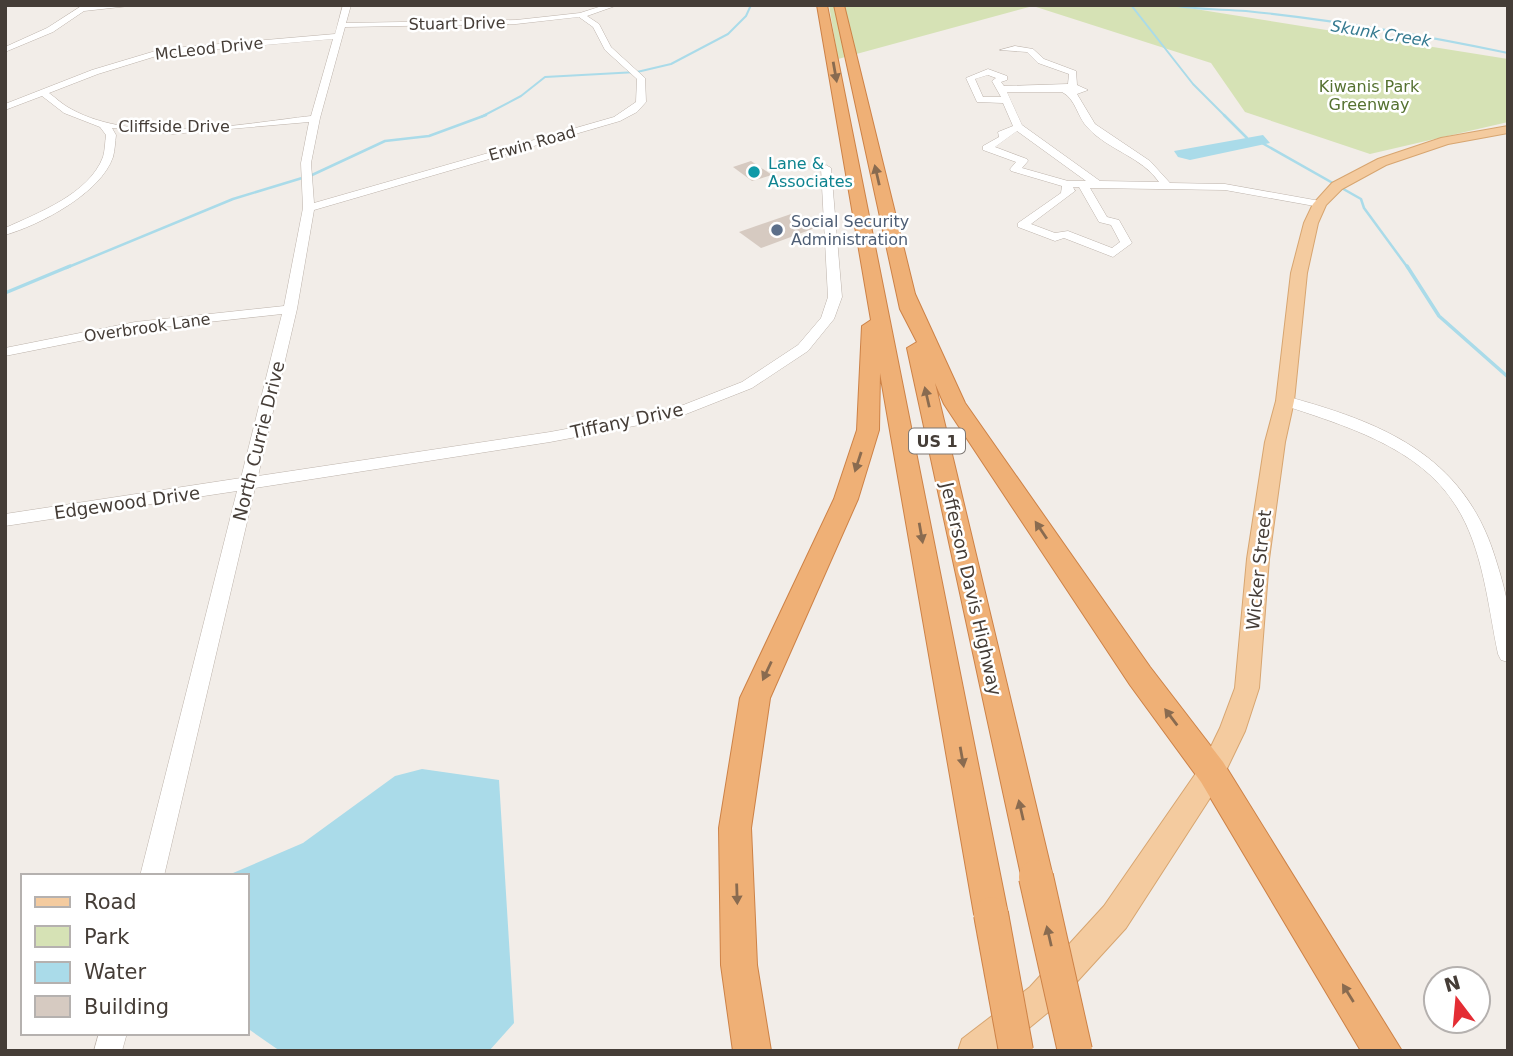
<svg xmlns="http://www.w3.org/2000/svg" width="1513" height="1056" viewBox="0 0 1513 1056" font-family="'DejaVu Sans',sans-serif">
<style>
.green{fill:#d6e2b5}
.water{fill:#aadbe9}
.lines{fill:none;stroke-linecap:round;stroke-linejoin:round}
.stream-far2{stroke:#aadbe9;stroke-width:2}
.stream-far1{stroke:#aadbe9;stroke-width:2.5}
.stream{stroke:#aadbe9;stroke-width:3.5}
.building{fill:#d6cac1}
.minor-casing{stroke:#bdb3ab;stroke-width:1}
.major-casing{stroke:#d7a570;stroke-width:2}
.highway-casing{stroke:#cd8247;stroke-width:2}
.minor{fill:#fff;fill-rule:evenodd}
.major{fill:#f4cb9f;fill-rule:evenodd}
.highway{fill:#efb076;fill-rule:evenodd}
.highway-bridge-casing{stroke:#cd8247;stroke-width:36;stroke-linecap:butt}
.highway-bridge{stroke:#efb076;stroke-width:34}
.oneway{fill:#896b50}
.culture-dot{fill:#0f9aa8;stroke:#fff;stroke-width:2.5}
.service-dot{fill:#5c6f8a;stroke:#fff;stroke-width:2.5}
.labels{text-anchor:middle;stroke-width:5;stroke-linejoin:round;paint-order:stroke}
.far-street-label{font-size:16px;fill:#453d37;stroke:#fff}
.far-water-label{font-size:16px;font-style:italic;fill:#357a90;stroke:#fff}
.far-park-label{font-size:16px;fill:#557130;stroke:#fff}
.far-culture-label{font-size:16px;fill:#0d838f;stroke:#fff;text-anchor:start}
.far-service-label{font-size:16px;fill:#4e5e75;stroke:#fff;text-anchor:start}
.shield{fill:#fff;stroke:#7d7773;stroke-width:2}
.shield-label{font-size:16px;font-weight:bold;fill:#453d37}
.street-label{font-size:18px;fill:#453d37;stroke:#fff}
</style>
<rect width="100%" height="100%" fill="#f2ede8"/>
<!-- green -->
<path class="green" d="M829 5H1170L1508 59V122L1370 154 1245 112 1211 63 1033 6 838 59Z"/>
<!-- water -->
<g class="water">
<path d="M1263 135 1270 143 1190 160 1178 157 1174 151Z"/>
<path d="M422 769 499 780 514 1023 489 1051H280L247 1028V876H226L303 843 395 776Z"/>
</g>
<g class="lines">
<!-- stream-far2 -->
<g class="stream-far2">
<path d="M1131 5 1193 84 1226 117"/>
<path d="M1171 5C1197 10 1221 9 1246 11 1333 20 1422 35 1508 53"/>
<path d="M481 117 521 96 545 77 637 72 671 64 728 34 746 16 751 5"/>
</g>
<!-- stream-far1 -->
<g class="stream-far1">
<path d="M1224 115 1247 138"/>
<path d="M1262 143 1361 199 1364 208 1408 268"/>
<path d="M66 268 233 199 312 175 385 141 429 136 486 115"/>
</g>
<!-- stream -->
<g class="stream">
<path d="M1407 266 1439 316 1508 377"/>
<path d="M5 293 70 266"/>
</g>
</g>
<!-- building -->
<g class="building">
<path d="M751 161 772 175 752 181 733 167Z"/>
<path d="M791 214 815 228 761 248 739 232Z"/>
</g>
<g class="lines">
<!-- minor casing -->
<g class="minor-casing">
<g id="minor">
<path d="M83 5H138L84 11 53 32 5 52V47L47 28Z"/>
<path d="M343 5H351L346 23 516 20 580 13 605 5H618L587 16 599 24 611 47 645 78 646 102 637 112 620 121 314 210 297 309 258 476 550 432 673 409 742 382 798 345 821 318 828 297 821 168 826 165 831 168 842 297 834 319 808 351 752 388 676 418 550 442 255 488 164 876H140L237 491 5 526V514L241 478 282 314 135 330 5 356V348L135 322 284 306 303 208 301 163 309 122 172 134 112 128 116 135C115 142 115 150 113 157 101 193 40 225 5 235V228C38 213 89 194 103 157 105 150 105 142 106 135L100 127 64 113 42 96 5 110V104L92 70 162 49 335 34ZM579 17 593 27 605 50 637 79 636 102 614 117 314 203 311 163 320 118 345 27 516 24ZM333 39 311 116C240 124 136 145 71 109 63 105 56 98 49 93L98 74 163 54Z"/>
<path d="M1015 46 1033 49 1044 59 1076 71 1077 85 1088 90 1077 94 1095 124 1150 161 1170 183 1225 184 1320 201 1326 204 1320 207 1225 190 1090 188 1107 217 1119 220 1132 243 1113 257 1064 238 1055 241 1018 227V223L1061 193 1062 186 1011 171 1010 169 1016 162 983 150V146L999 137 998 132 1013 126 1003 103 977 102 966 78 988 69 1007 76V80L1001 82 1004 86 1068 84 1069 74 1038 63 1027 52 1000 50ZM988 75 996 78 992 81 1001 97H983L975 79ZM1007 92H1062C1076 99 1077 117 1088 128 1108 150 1142 157 1159 182L1100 181 1022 125ZM1017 131 1086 181H1068L1022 168 1028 161 1027 159 995 147ZM1073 187H1079L1099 222 1111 225 1120 242 1112 248 1068 231 1055 233 1031 224 1075 191Z"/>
<path d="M1285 396C1381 422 1463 454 1495 557 1500 573 1506 592 1508 609 1509 626 1508 645 1508 662L1501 660 1498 654C1488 606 1483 548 1456 506 1419 446 1342 425 1280 404L1277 401Z"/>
<path d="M99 1033H127L122 1051H94Z"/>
</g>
</g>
<!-- major casing -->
<g class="major-casing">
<path id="major" d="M1508 126V133L1448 144 1386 165 1342 189 1326 205 1318 223 1307 273 1294 401 1285 442 1269 559 1259 688 1245 731 1221 781 1126 928 1052 1009 1001 1051H958L962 1039 1030 987 1104 906 1203 763 1220 728 1235 688 1247 559 1265 442 1276 401 1291 273 1304 223 1313 204 1332 183 1378 159 1441 138Z"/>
</g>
<!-- highway casing -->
<g class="highway-casing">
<g id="highway">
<path d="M817 5H827L1008 914 1003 926 991 931 979 926 974 914 880 373 879 430 858 499 770 698 751 828 757 965 771 1051H733L721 965 719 828 740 698 834 499 857 430 862 326 871 320Z"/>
<path d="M834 5H844L915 294 965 403 1150 667 1223 762 1402 1051H1361L1201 782 1130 685 944 404 935 383 1053 877 1048 889 1036 894 1024 889 907 348 917 342 900 309Z"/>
</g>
</g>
<!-- minor -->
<use href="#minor" class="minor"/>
<!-- major -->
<use href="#major" class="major"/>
<!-- highway -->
<use href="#highway" class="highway"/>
<!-- highway-bridge casing -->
<g class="highway-bridge-casing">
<g id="highway-bridge">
<path d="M1036 877 1075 1051"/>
<path d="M991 914 1016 1051"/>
</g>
</g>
<!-- highway-bridge -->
<use href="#highway-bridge" class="highway-bridge"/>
</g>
<!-- one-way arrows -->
<defs><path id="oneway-solid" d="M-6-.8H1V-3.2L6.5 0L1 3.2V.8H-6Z" transform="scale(1.75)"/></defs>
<g class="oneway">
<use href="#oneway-solid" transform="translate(835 72) rotate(80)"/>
<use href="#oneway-solid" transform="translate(877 175) rotate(-103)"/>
<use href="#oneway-solid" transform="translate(927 397) rotate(-103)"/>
<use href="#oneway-solid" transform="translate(858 462) rotate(108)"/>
<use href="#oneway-solid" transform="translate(1041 530) rotate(-124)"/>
<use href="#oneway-solid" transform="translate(921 533) rotate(80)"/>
<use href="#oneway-solid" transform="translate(767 671) rotate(115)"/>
<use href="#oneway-solid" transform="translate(1171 717) rotate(-127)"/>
<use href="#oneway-solid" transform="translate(962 757) rotate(80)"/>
<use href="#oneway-solid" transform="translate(1021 810) rotate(-103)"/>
<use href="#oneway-solid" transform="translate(737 894) rotate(88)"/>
<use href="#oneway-solid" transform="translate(1049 936) rotate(-103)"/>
<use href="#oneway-solid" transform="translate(1348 993) rotate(-122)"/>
</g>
<!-- markers -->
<circle class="culture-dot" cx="754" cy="172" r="7"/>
<circle class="service-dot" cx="777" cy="230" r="7"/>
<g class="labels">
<!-- far-street labels -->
<g class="far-street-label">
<text transform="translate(457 23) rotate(-1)" y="6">Stuart Drive</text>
<text transform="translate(209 48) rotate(-6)" y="6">McLeod Drive</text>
<text x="174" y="132">Cliffside Drive</text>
<text transform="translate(532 143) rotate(-16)" y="6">Erwin Road</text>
<text transform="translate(147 327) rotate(-8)" y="6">Overbrook Lane</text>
</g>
<!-- far-water labels -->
<g class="far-water-label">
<text transform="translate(1381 33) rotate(9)" y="6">Skunk Creek</text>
</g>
<!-- far-park labels -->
<g class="far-park-label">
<text x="1369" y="92">Kiwanis Park<tspan x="1369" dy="18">Greenway</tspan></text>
</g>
<!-- far-culture labels -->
<g class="far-culture-label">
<text x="768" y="169">Lane &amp;<tspan x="768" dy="18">Associates</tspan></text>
</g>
<!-- far-service labels -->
<g class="far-service-label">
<text x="791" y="227">Social Security<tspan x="791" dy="18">Administration</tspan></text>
</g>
<!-- shield labels -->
<rect class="shield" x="909" y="428.5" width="56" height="25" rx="5"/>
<g class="shield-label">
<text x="937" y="447">US 1</text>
</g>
<!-- street labels -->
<g class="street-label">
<text transform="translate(627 421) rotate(-12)" y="6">Tiffany Drive</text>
<text transform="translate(259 441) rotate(-76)" y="6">North Currie Drive</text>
<text transform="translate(127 503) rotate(-8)" y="6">Edgewood Drive</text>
<text transform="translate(1259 570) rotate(-84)" y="6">Wicker Street</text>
<text transform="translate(971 589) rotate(77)" y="6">Jefferson Davis Highway</text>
</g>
</g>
<!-- border -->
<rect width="1513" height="1056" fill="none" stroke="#453d37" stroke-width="14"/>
<!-- legend -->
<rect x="21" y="874" width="228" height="161" fill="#ffffff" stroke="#b5b1af" stroke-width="2"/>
<rect x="35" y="897" width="35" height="10" fill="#f4cb9f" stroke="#b5b1af" stroke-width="2"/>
<text x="84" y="909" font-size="21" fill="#453d37">Road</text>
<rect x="35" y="926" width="35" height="21" fill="#d6e2b5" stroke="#b5b1af" stroke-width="2"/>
<text x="84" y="944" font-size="21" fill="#453d37">Park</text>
<rect x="35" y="962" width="35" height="21" fill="#aadbe9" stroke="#b5b1af" stroke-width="2"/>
<text x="84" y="979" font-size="21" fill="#453d37">Water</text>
<rect x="35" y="996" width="35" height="21" fill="#d6cac1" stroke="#b5b1af" stroke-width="2"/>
<text x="84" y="1014" font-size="21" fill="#453d37">Building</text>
<!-- north arrow -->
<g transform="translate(1457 1000) rotate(344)"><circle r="33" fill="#ffffff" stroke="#b5b1af" stroke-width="2"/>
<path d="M0-5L12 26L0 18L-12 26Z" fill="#e42d34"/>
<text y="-10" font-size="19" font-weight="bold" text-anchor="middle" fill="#453d37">N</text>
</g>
</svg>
